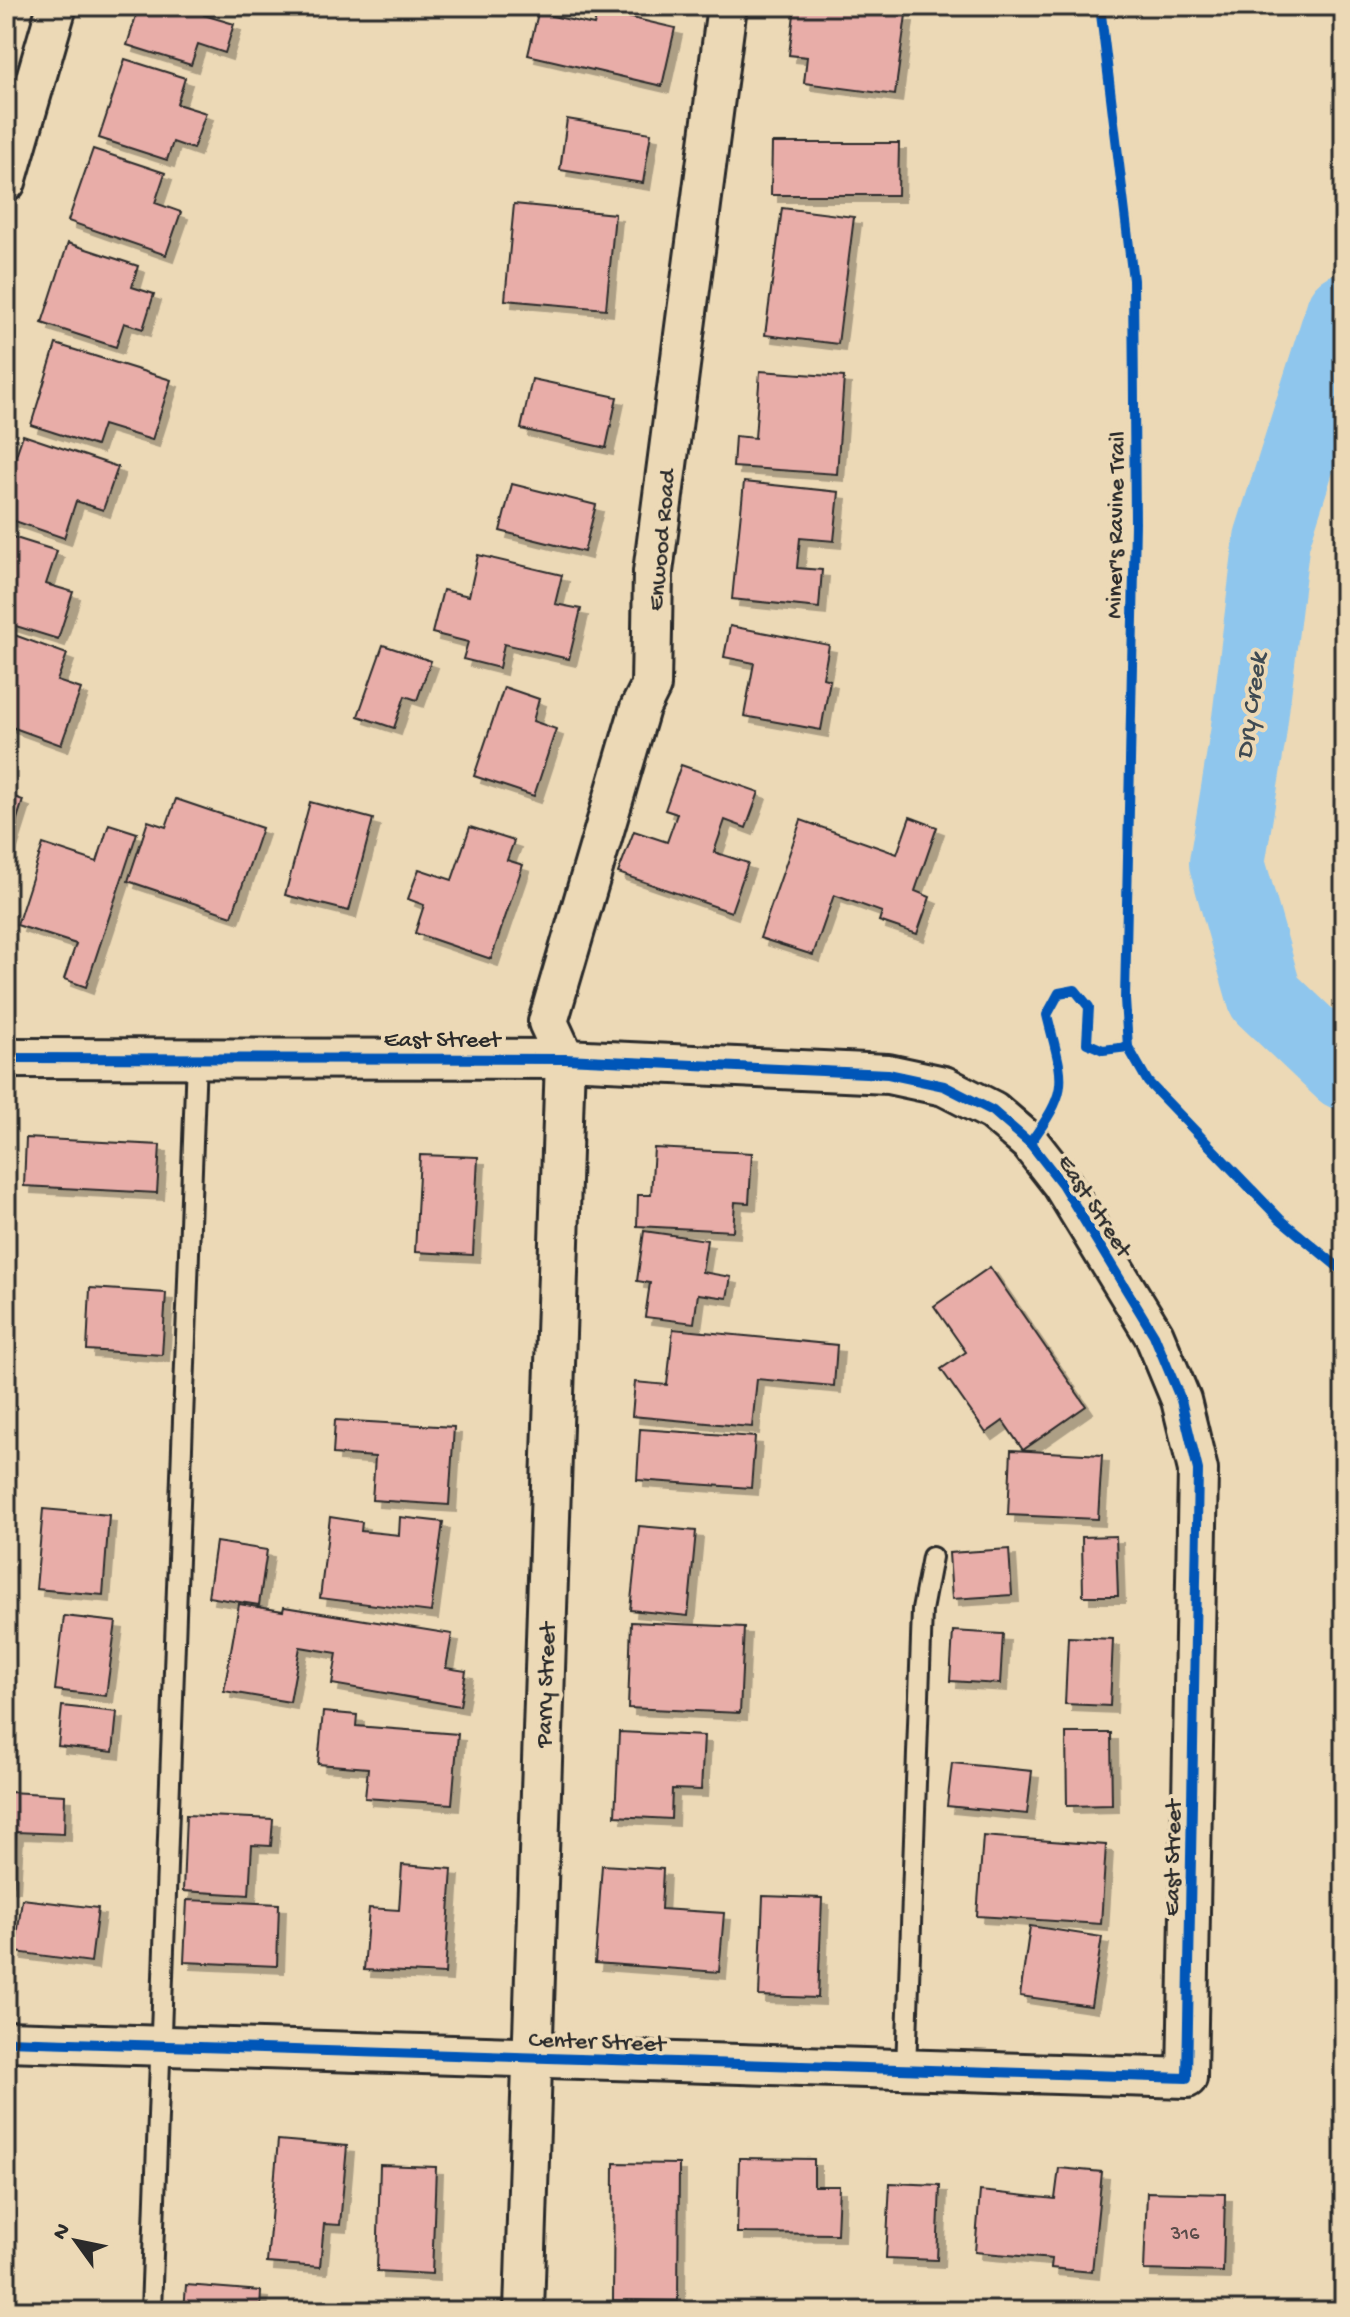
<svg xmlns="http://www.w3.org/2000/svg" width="1350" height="2317" viewBox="0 0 1350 2317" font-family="'Gochi Hand',sans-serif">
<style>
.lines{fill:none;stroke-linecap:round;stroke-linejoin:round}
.river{stroke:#8fc6ed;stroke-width:76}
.building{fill:#e8ada8;stroke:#2b2b2b;stroke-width:2;filter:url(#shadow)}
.lane-casing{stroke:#2b2b2b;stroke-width:24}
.street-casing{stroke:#2b2b2b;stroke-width:44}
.lane{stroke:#ecd9b6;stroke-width:18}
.street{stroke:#ecd9b6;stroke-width:38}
.cycleway-casing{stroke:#ecd9b6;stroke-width:15}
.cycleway{stroke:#0057b8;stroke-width:10}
.labels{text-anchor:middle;stroke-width:8;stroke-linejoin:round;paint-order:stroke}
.number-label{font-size:20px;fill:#5a4c4a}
.street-label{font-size:24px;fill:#2b2b2b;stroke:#ecd9b6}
.water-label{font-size:26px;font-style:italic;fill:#3f4a52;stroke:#ecd9b6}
</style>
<defs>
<filter id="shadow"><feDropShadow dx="7" dy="7" stdDeviation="0" flood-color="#0004"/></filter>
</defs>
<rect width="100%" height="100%" fill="#ecd9b6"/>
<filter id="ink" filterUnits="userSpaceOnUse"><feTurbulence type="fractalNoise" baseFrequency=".0125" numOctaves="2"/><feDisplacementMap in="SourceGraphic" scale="16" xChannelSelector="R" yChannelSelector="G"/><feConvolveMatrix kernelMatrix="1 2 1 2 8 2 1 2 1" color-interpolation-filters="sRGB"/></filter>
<g filter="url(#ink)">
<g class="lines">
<!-- river -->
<path class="river" d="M1344 311 1272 539 1248 735 1227 863 1265 997 1344 1072"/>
</g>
<!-- building -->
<g class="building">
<path d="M139 6H207L204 15 234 24 225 53 198 44 191 65 127 45Z"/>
<path d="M795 6H839L906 15 895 95 804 83 807 57 789 55Z"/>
<path d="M598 10 675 28 662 86 528 55 538 13 594 25Z"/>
<path d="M125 59 185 78 177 104 206 113 193 149 173 142 167 160 99 138Z"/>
<path d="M567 119 651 133 643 183 560 170Z"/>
<path d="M772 143H899L898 195H771Z"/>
<path d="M93 149 165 173 155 203 181 212 166 255 68 221Z"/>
<path d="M514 204 615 214 606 309 505 300Z"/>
<path d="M782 208 854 217 838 344 765 335Z"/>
<path d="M68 243 138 266 132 287 154 294 143 329 124 323 116 347 42 323Z"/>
<path d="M56 344 171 380 152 440 103 425 96 446 31 425Z"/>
<path d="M760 371 844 377 837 474 733 467 735 436 755 438Z"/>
<path d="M532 379 617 397 606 448 521 429Z"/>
<path d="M23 435 118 467 103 510 76 501 64 538 6 518V484Z"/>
<path d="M744 482 839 492 834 541 800 538 797 568 822 570 819 608 732 599Z"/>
<path d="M512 484 596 505 584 552 500 531Z"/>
<path d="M6 535 57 551 46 584 73 592 58 639 6 623Z"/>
<path d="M478 555 562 575 555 604 581 609 569 659 504 644 499 668 463 659 468 642 432 633 443 590 469 596Z"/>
<path d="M730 626 829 645 823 678 830 680 821 730 744 716 754 663 724 657Z"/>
<path d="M6 632 67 654 57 681 81 689 61 745 6 725Z"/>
<path d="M383 645 431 661 417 700 405 696 394 728 358 716Z"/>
<path d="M504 687 539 699 533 721 556 729 534 796 474 776Z"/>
<path d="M681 765 759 792 746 828 725 820 714 852 748 863 731 912 618 873 634 831 667 842 677 814 665 810Z"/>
<path d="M6 794 23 800 6 854Z"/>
<path d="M176 799 262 828 232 916 128 881 148 821 166 827Z"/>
<path d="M310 802 373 819 349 911 285 895Z"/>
<path d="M910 817 937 827 915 891 930 897 917 934 879 921 882 912 834 895 813 955 760 938 801 820 897 854Z"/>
<path d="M109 824 137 833 86 987 64 979 76 944 17 925 43 844 97 862Z"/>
<path d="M470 827 514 841 507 860 523 865 491 959 415 933 424 905 408 899 419 869 452 880Z"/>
<path d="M26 1138 160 1145 157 1193 24 1186Z"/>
<path d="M654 1148 752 1153 749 1203 735 1202 733 1231 637 1226 638 1195H651Z"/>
<path d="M420 1155 478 1157 473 1255 415 1252Z"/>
<path d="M644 1231 707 1240 702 1272 731 1277 727 1298 698 1294 694 1323 645 1317 650 1283 637 1281Z"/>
<path d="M990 1267 1086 1406 1023 1450 1003 1421 986 1433 941 1369 966 1352 934 1306Z"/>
<path d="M90 1288 166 1293 162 1355 87 1350Z"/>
<path d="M673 1329 837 1345 834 1386 757 1379 752 1427 632 1416 635 1382 667 1385Z"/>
<path d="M335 1420 454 1427 449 1505 372 1500 375 1457 333 1454Z"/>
<path d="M640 1429 755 1437 751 1488 637 1480Z"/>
<path d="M1011 1450 1102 1455 1098 1519 1008 1515Z"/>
<path d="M43 1509 109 1515 103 1595 36 1589Z"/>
<path d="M330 1517 362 1522 361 1531 399 1535 400 1517 443 1522 431 1612 320 1598Z"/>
<path d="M639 1526 696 1531 688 1616 630 1610Z"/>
<path d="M1116 1536 1118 1596H1083L1082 1537Z"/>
<path d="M216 1542 267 1550 259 1605 208 1597Z"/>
<path d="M1009 1549 1012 1595 952 1599 949 1553Z"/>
<path d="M239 1604 283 1611 284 1607 452 1634 446 1668 466 1671 460 1706 332 1684 337 1653 300 1647 290 1702 224 1691Z"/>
<path d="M64 1616 116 1622 106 1696 55 1690Z"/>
<path d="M631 1622 744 1627 740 1713 628 1708Z"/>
<path d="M953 1631 1003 1634 1000 1684 950 1681Z"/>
<path d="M1068 1637 1113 1639 1110 1706 1065 1704Z"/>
<path d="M62 1706 117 1712 113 1752 58 1746Z"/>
<path d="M323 1712 357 1715 356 1726 458 1734 452 1804 365 1798 368 1768 318 1764Z"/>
<path d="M619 1732 704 1736 701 1790 672 1789 671 1819 615 1816Z"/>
<path d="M1066 1733H1111L1112 1805 1067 1806Z"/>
<path d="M952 1763 1032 1771 1027 1814 947 1806Z"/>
<path d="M8 1792 65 1795 64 1834 16 1832 13 1885H6Z"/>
<path d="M186 1815 273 1819 271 1846 252 1845 249 1895 183 1891Z"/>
<path d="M983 1836 1106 1845 1101 1924 977 1916Z"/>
<path d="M402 1865 452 1869 445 1974 364 1970 369 1908 399 1910Z"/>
<path d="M602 1865 663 1869 661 1909 724 1913 719 1972 595 1963Z"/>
<path d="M763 1896 822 1898 818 1998 759 1996Z"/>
<path d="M22 1899 98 1908 91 1962 15 1952Z"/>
<path d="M187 1900 279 1904 277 1966 184 1962Z"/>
<path d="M1030 1926 1102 1937 1091 2006 1020 1996Z"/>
<path d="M278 2140 347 2146 340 2225 324 2224 320 2267 267 2263Z"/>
<path d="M739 2158 814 2159V2186H839L837 2234 737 2233Z"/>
<path d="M614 2163 679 2164 678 2301 613 2300Z"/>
<path d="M380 2165 436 2167 432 2274 377 2271Z"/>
<path d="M1059 2168 1102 2172 1092 2272 1051 2268 1052 2259 975 2252 980 2191 1055 2199Z"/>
<path d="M890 2183 940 2185 937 2260 886 2258Z"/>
<path d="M1147 2192 1225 2194 1223 2272 1144 2270Z"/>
<path d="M186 2285 261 2291 260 2311H184Z"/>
</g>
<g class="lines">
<!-- lane casing -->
<g class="lane-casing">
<g id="lane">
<path d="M906 2069 922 1610 932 1557"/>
<path d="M151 2311 196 1058"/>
</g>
</g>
<!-- street casing -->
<g class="street-casing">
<g id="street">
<path d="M6 182 57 6"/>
<path d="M6 1058 565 1059 888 1074 944 1086 993 1111 1030 1143 1062 1184 1154 1335 1181 1400 1198 1470 1187 2078 6 2041"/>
<path d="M524 2311 565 1059 548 1022 640 708 651 686 653 572 727 6"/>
</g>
</g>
<!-- lane -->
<use href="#lane" class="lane"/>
<!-- street -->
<use href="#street" class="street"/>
<!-- cycleway casing -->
<g class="cycleway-casing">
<g id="cycleway">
<path d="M1100 6 1133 280 1135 523 1125 999 1128 1047 1148 1082 1280 1219 1344 1272"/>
<path d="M6 1058 565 1059 888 1074 944 1086 993 1111 1030 1143 1062 1184 1154 1335 1181 1400 1198 1470 1187 2078 6 2041"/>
<path d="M1030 1143C1072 1086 1063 1081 1047 1015L1059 993 1075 990 1089 1007 1087 1043 1103 1050 1128 1047"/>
</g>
</g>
<!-- cycleway -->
<use href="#cycleway" class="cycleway"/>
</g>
</g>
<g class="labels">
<!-- number labels -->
<g class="number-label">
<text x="1185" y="2239">316</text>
</g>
<!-- street labels -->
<g class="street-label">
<text transform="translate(1114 525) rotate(-89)" y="8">Miner's Ravine Trail</text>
<text transform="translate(660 540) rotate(-85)" y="8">Enwood Road</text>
<text x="442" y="1046">East Street</text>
<text transform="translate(1096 1205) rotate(57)" y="8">East Street</text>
<text transform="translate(544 1685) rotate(-88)" y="8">Parry Street</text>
<text transform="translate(1171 1858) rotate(-89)" y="8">East Street</text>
<text transform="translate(597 2040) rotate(2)" y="8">Center Street</text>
</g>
<!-- water labels -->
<g class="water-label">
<text transform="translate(1249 706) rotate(-82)" y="9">Dry Creek</text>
</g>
</g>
<!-- margin -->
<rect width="1350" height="2317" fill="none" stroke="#ecd9b6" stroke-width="32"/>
<rect x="16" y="16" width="1318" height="2285" fill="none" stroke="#2b2b2b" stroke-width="3" filter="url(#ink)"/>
<!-- north arrow -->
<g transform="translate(76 2241) rotate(303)" stroke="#ecd9b6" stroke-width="6" paint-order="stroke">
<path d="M0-6L14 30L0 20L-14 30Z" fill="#2b2b2b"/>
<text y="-12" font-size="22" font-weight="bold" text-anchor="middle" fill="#2b2b2b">N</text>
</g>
</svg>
